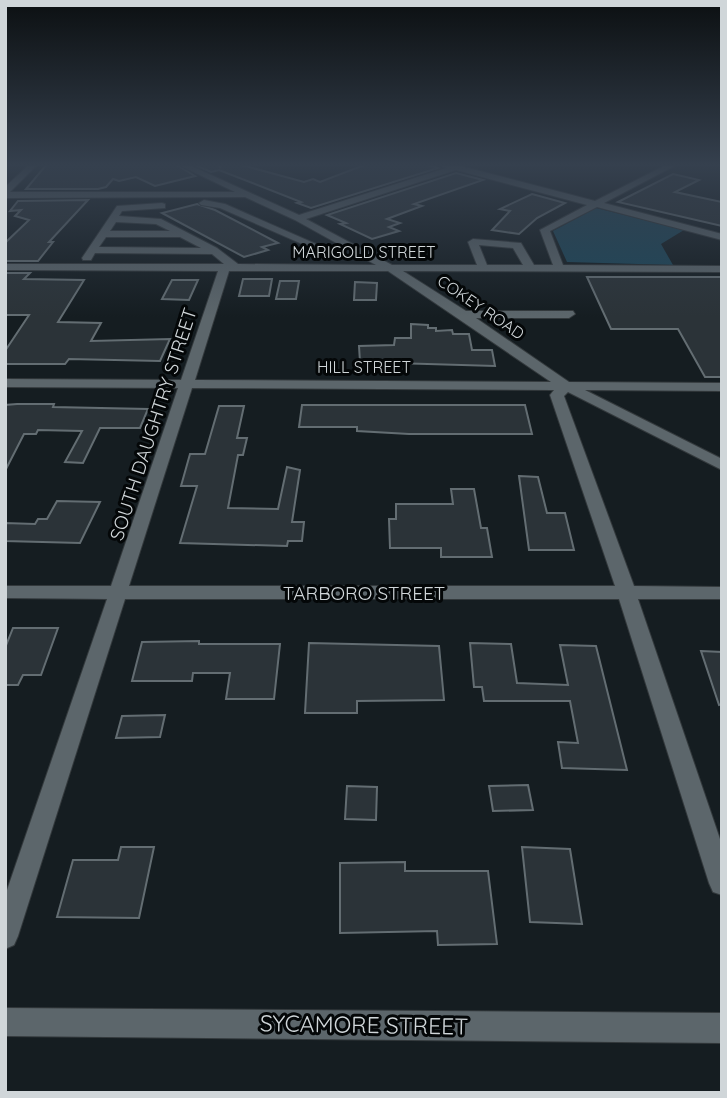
<svg xmlns="http://www.w3.org/2000/svg" width="727" height="1098" viewBox="0 0 727 1098" font-family="Quicksand,sans-serif">
<style>
.green{fill:#1d475a}
.building{fill:#2b3338;stroke:#636d72;stroke-width:2}
.lines{fill:none;stroke-linecap:round;stroke-linejoin:round}
.minor-casing{stroke:#33393c;stroke-width:2}
.minor{fill:#5c666b;fill-rule:evenodd}
.labels{text-anchor:middle;stroke-width:6;stroke-linejoin:round;paint-order:stroke}
.far-street-label{font-size:16px;fill:#d0d6d9;stroke:#040708}
.street-label{font-size:19px;fill:#d0d6d9;stroke:#040708}
.near-street-label{font-size:23px;fill:#d0d6d9;stroke:#040708}
</style>
<rect width="100%" height="100%" fill="#151d21"/>
<!-- green -->
<path class="green" d="M596 208 684 230 661 244 673 265 567 262 553 231Z"/>
<!-- building -->
<g class="building">
<path d="M47 164H175L195 176 155 186 136 177 119 181 113 179 106 187 98 189H26Z"/>
<path d="M192 164H219L220 168 221 164H238L304 182 313 179 320 182 367 164H424L438 168 311 208 297 203 301 202 219 170 211 172Z"/>
<path d="M456 173 483 180 414 204 422 206 387 219 400 223 389 227 399 231 372 239 340 224 346 223 327 215Z"/>
<path d="M673 174 699 180 675 192 722 202V226L618 202Z"/>
<path d="M532 194 565 203 537 218 519 234 492 230 510 211 500 209Z"/>
<path d="M88 200 49 242H53L38 261H5V243L29 220 15 216 21 210 10 211 18 201Z"/>
<path d="M197 204 215 210 278 243 262 247 268 250 244 257 162 213Z"/>
<path d="M5 273H30L24 279 84 280 58 322 101 323 91 341 170 339 160 361 69 359 65 364H5V351L29 315H5Z"/>
<path d="M587 277H722V377H705L678 329H611Z"/>
<path d="M243 279H272L269 296H239Z"/>
<path d="M172 280H198L189 300 162 299Z"/>
<path d="M280 281H299L296 299H276Z"/>
<path d="M355 282 377 283 376 300H354Z"/>
<path d="M411 324 428 325V328H436V331L452 330 453 334H469L472 350H492L495 366 360 362 359 346 394 345 395 338H411Z"/>
<path d="M17 404H54L53 407 148 409 140 428H100L83 463 65 462 82 431 38 430 36 434H24L5 471V405Z"/>
<path d="M302 405H525L532 434H409L357 431V427H299Z"/>
<path d="M219 406H244L237 438H247L243 455H238L228 508 278 509 287 467 300 470 292 522H304L302 541H288L287 546 180 543 197 486H181L190 454H205Z"/>
<path d="M519 476 538 477 547 513H565L574 550H529Z"/>
<path d="M451 489H474L481 528H487L492 557H441V548H390L389 519H396V504H453Z"/>
<path d="M57 501 100 502 80 543 5 541V523L35 524 38 519H47Z"/>
<path d="M13 628H58L41 675H23L18 685H5V648Z"/>
<path d="M199 641V644H280L274 699H226L230 673H193L192 681H132L142 642Z"/>
<path d="M309 643 439 646 444 700 357 701V713H305Z"/>
<path d="M470 643 511 644 517 683 568 685 560 645 596 646 627 770 562 768 558 742 578 743 570 701H484L482 687H474Z"/>
<path d="M701 651 722 652V704L719 705Z"/>
<path d="M165 715 160 737 116 738 122 716Z"/>
<path d="M528 785 533 810 493 811 489 786Z"/>
<path d="M347 786 377 787 376 820 345 819Z"/>
<path d="M121 847H154L139 918 57 917 73 860H118Z"/>
<path d="M522 847 570 849 582 924 530 922Z"/>
<path d="M405 862V871H488L497 944 438 945 437 931 340 933V863Z"/>
</g>
<g class="lines">
<!-- minor casing -->
<g class="minor-casing">
<g id="minor">
<path d="M30 164H38L10 192H235L177 164H187L299 215 446 168 438 164 457 165 595 201 668 164H678L604 203 722 234V240L597 207 550 231 563 265 722 266V272L403 271 466 311H573L575 314 569 318H476L569 382 722 383V391L585 390 722 459V470L568 392 564 396 634 586 722 587V599H638L722 845V895L713 892 709 883 619 599H125L18 936 14 945 5 949V896L107 599 5 598V586H111L178 388 5 387V379L181 380 218 271 5 270V264H224L212 254 95 253 91 260H83L82 258 117 206 162 203 165 204V208L122 211 119 216 161 219 217 248 238 264 376 265 295 220 245 197 5 198V187ZM456 170 587 205 540 230 553 265H534L521 243 473 239 468 242 477 265H392L306 219ZM116 222 156 224 170 231H110ZM106 237H180L201 248 99 247ZM479 245 513 248 523 265H487ZM229 271H388L551 382 195 380ZM192 388 554 390 550 395 615 586H129Z"/>
<path d="M204 200 225 204 341 255 332 257 220 208 201 205 199 203Z"/>
<path d="M5 1008 722 1013V1043L5 1036Z"/>
</g>
</g>
<!-- minor -->
<use href="#minor" class="minor"/>
</g>
<!-- sky -->
<linearGradient id="sky" x2="0" y2="1"><stop stop-color="#0c1012"/><stop offset="0.52" stop-color="#35404e"/><stop offset="1" stop-color="#35404e" stop-opacity="0"/></linearGradient>
<rect width="727" height="317" fill="url(#sky)"/>
<g class="labels">
<!-- far-street labels -->
<g class="far-street-label">
<text x="364" y="258">MARIGOLD STREET</text>
<text transform="translate(481 307) rotate(34)" y="6">COKEY ROAD</text>
<text x="364" y="373">HILL STREET</text>
</g>
<!-- street labels -->
<g class="street-label">
<text transform="translate(153 424) rotate(-72)" y="7">SOUTH DAUGHTRY STREET</text>
<text x="364" y="600">TARBORO STREET</text>
</g>
<!-- near-street labels -->
<g class="near-street-label">
<text transform="translate(364 1025) rotate(1)" y="8">SYCAMORE STREET</text>
</g>
</g>
<!-- border -->
<rect width="727" height="1098" fill="none" stroke="#d0d6d9" stroke-width="14"/>
</svg>
